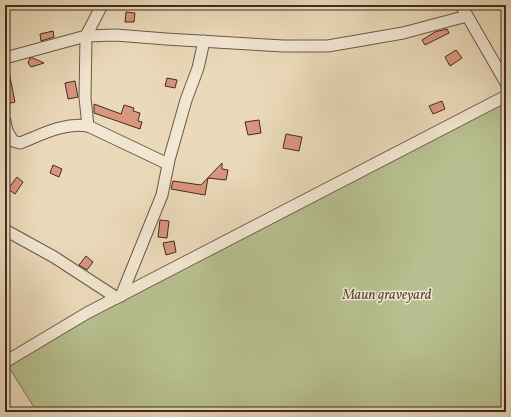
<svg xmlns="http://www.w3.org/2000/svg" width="511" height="417" viewBox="0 0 511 417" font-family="Vollkorn,serif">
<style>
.green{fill:#b7c090;stroke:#7c7659}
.building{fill:#da967e;stroke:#412c22}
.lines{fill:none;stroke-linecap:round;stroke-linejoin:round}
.street-casing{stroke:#6c5848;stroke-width:13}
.street{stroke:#f2e7d2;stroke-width:11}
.labels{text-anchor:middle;stroke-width:3;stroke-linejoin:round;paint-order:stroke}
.park-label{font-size:14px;font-style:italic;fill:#594a38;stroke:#f2e7d2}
</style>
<rect width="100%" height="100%" fill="#ebdaba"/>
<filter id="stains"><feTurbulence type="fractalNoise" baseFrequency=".005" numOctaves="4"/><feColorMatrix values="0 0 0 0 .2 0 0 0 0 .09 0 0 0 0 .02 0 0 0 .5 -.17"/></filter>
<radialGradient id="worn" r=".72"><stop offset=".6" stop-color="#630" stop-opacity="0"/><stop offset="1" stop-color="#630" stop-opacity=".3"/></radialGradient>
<!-- green -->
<path class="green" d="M506 98V412H37L5 361Z"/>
<!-- building -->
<g class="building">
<path d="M126 12 135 13 134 22H125Z"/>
<path d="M447 29 449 33 425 45 422 40 435 32Z"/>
<path d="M53 31 54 37 41 41 40 34Z"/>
<path d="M456 50 462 58 450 66 445 57Z"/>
<path d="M30 58H33L44 63 31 67 28 63Z"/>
<path d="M5 72H9L15 102 7 104Z"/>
<path d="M167 78 177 80 175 88 165 86Z"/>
<path d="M75 81 78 97 68 99 65 83Z"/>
<path d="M442 101 445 109 433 114 429 106Z"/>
<path d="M94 104 121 114 124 105 134 108 133 111 140 113 138 121 142 122 140 129 94 113Z"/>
<path d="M259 120 261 133 248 135 245 122Z"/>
<path d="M286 134 302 137 299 151 283 148Z"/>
<path d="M222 163V169L228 170 226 180 208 178 205 195 171 189 173 181 201 185Z"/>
<path d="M53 165 62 169 59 177 50 173Z"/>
<path d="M17 177 23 182 15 194 8 189Z"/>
<path d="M160 220 169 221 167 238 158 237Z"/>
<path d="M174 241 176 252 166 255 163 243Z"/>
<path d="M86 256 93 262 87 270 79 265Z"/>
</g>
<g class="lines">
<!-- street casing -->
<g class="street-casing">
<g id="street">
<path d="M102 5 86 36 85 98 88 126 168 164"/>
<path d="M461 5 506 83"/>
<path d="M5 58 86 36 116 35 166 39 283 46H328L403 33 467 16"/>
<path d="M5 121 7 131"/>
<path d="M5 132 7 131 13 141 20 143C41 135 64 122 88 126"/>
<path d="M5 230 54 257 117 298"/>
<path d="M121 296 162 195 169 160 186 100 198 68 204 41"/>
<path d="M5 362 87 313 506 96"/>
</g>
</g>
<!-- street -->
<use href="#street" class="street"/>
</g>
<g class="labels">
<!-- park labels -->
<g class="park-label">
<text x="387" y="299">Maun graveyard</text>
</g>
</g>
<!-- margin -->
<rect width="511" height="417" fill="none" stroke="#ebdaba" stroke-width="20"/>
<rect x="6" y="6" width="499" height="405" fill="none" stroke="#412c22" stroke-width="2"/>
<rect x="10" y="10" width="491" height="397" fill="none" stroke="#412c22"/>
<rect width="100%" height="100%" filter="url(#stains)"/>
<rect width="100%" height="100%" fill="url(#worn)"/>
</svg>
